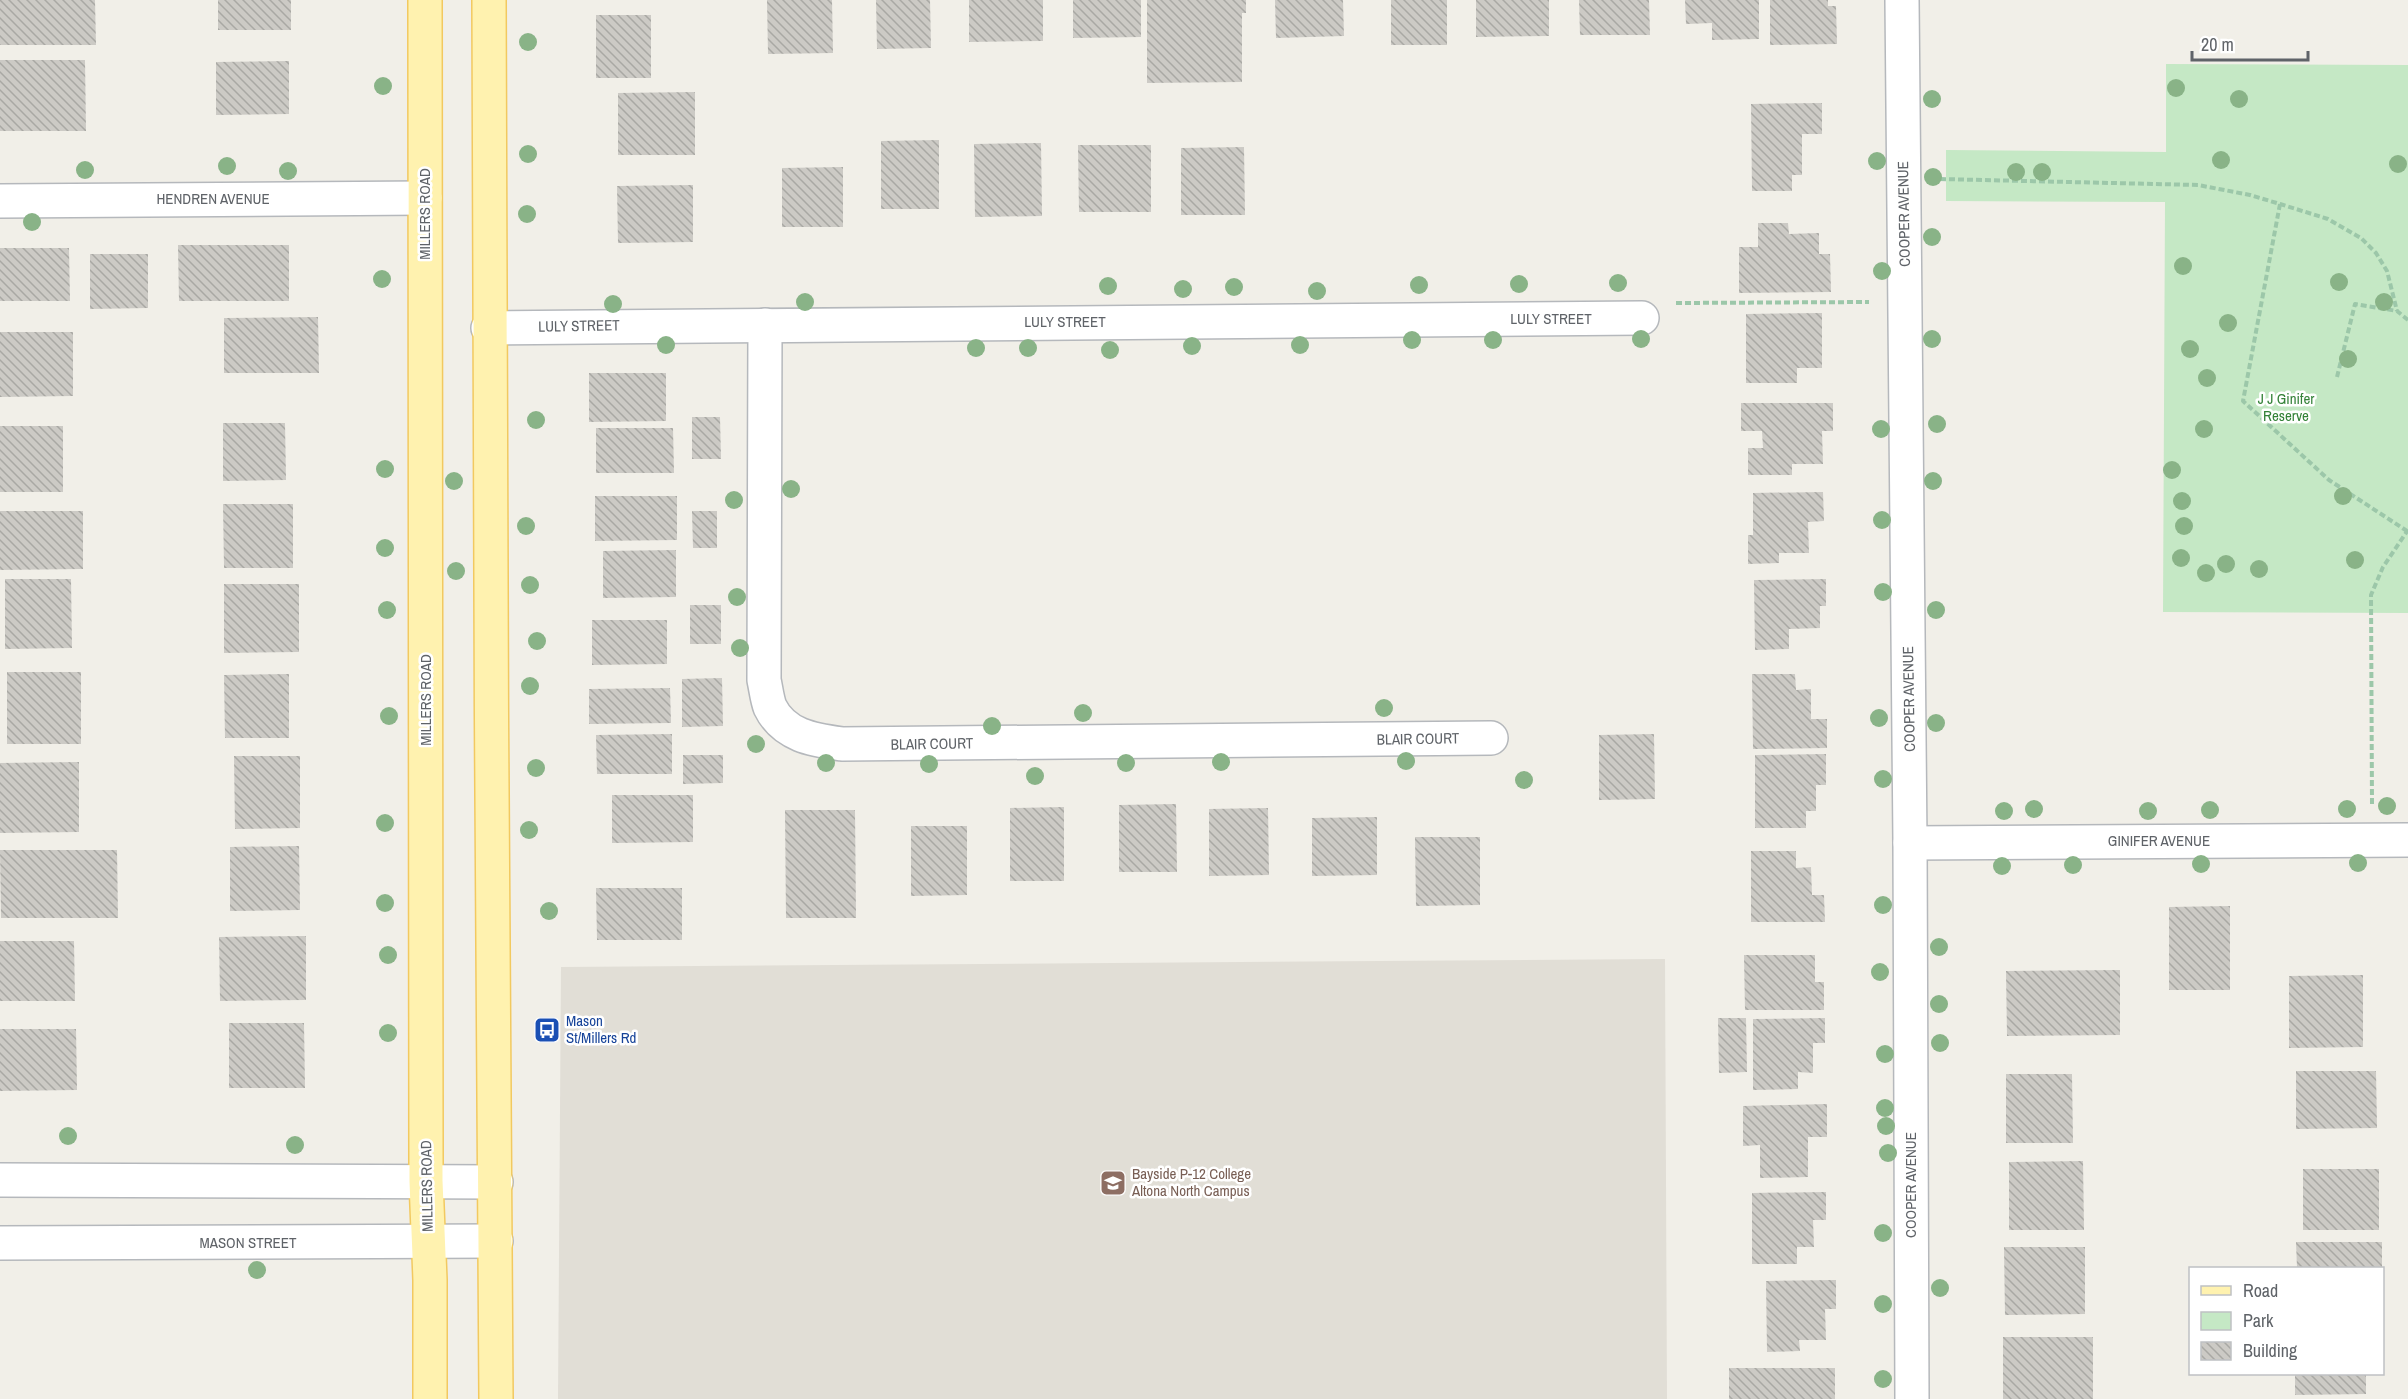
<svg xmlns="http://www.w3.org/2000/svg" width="2408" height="1399" viewBox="0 0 2408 1399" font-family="'Archivo Narrow',sans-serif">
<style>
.education{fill:#e1ded6}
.park{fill:#c5e8c5}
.building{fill:url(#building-back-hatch)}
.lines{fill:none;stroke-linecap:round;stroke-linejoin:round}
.minor-casing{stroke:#b5b8bc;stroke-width:36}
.major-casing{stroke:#f2c960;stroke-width:36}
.path{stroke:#9cc7a9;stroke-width:4;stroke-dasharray:6 3;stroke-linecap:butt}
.minor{stroke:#fff;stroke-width:33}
.major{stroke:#fff2af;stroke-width:33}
.tree{fill:#89b387}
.labels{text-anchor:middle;stroke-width:5;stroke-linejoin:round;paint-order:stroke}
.street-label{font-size:15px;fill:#5f6368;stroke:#fff}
.park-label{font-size:15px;fill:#348238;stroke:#fff}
.transit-label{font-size:15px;fill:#164399;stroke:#fff;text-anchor:start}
.education-label{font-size:15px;fill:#785e54;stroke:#fff;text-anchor:start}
</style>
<defs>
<pattern id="building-back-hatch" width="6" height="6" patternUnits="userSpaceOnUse" patternTransform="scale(1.5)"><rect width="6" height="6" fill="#cccac5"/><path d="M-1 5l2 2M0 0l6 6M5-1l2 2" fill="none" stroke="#a9a8a4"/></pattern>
</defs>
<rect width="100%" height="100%" fill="#f1efe8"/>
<!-- education -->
<path class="education" d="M1665 959 1667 1399H558L561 967Z"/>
<!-- park -->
<path class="park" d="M2166 64 2408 65V613L2163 612 2165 202 1946 201V150L2166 152Z"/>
<!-- building -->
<g class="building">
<path d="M0 0H95L96 45H0Z"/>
<rect x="218" y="0" width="73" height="30"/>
<path d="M767 0H832L833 53 768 54Z"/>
<path d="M876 0H930L931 48 877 49Z"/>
<path d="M969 0H1043V41L969 42Z"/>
<path d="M1073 0H1141V37L1073 38Z"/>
<path d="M1147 0H1246V13H1242V82L1147 83Z"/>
<path d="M1275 0H1343L1344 36 1276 38Z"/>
<rect x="1391" y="0" width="56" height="45"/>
<path d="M1476 0H1549V36L1476 37Z"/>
<path d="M1579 0H1649L1650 35H1580Z"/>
<path d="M1685 0H1759V39L1712 40V23L1686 24Z"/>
<path d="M1770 0H1828V6H1836L1837 44 1770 45Z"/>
<rect x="596" y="15" width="55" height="63"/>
<path d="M0 60H85L86 131H0Z"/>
<path d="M289 61V114L216 115V62Z"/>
<path d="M695 92V155H618V93Z"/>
<path d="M1822 103V134H1802V175H1792V191H1752L1751 104Z"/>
<path d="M939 140V209H881V141Z"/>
<path d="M1041 143 1042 216 975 217 974 144Z"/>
<path d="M1078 145H1151V212H1079Z"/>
<path d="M1244 147 1245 215H1181V148Z"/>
<path d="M843 167V227H782V168Z"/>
<path d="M693 185V242L618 243 617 186Z"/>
<path d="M1758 223H1788L1789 234 1819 233V254H1830L1831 292 1739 293V247H1758Z"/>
<path d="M178 245H289V301H179Z"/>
<path d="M0 248H69L70 301H0Z"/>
<path d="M90 254H148V308L90 309Z"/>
<path d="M1822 313V368H1797V383H1746V314Z"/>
<path d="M318 317 319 373H224V318Z"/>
<path d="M0 332H73V396L0 397Z"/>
<path d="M589 373H666V421L589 422Z"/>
<path d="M1741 403H1833V431H1822L1823 464H1792V475H1748V448H1763L1762 431H1741Z"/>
<path d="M692 417H720L721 459H692Z"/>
<path d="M223 423H285L286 480 223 481Z"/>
<rect x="0" y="426" width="63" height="66"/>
<path d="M596 428H673L674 473H596Z"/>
<path d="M1823 492 1824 521 1808 522 1809 553H1779V563L1748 564V535H1753V493Z"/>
<path d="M595 496H677V540L595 541Z"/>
<path d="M223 504H293V568H224Z"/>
<path d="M0 511H83V569L0 570Z"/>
<path d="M692 511H717V548H693Z"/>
<path d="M676 550V597L603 598V551Z"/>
<path d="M5 579H71L72 648 5 649Z"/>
<path d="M1826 579V606H1820V628L1789 629V649L1755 650 1754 580Z"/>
<path d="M224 584H299V652L224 653Z"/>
<rect x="690" y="605" width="31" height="39"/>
<path d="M592 620H667V664L592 665Z"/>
<rect x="7" y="672" width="74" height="72"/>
<path d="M289 674V738H225L224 675Z"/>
<path d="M1752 674H1795L1796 690 1811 689V719H1827V748L1753 749Z"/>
<path d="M722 678 723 726 682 727V679Z"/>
<path d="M670 688 671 723 589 724V689Z"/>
<path d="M672 734V774H597L596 735Z"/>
<path d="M1654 734 1655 799 1599 800V735Z"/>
<path d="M1826 754V785H1816V811H1806V828H1755V755Z"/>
<path d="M683 755H723V783L683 784Z"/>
<path d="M234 756H300V828L235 829Z"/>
<path d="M79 762V832L0 833V763Z"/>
<path d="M612 795H693V842L612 843Z"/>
<path d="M1176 804 1177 872H1119V805Z"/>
<path d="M1064 807V881H1010V808Z"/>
<path d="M1268 808 1269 875 1209 876V809Z"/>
<path d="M785 810H855L856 918H786Z"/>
<path d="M1377 817V875L1312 876V818Z"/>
<path d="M911 826H967V895L911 896Z"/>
<path d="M1415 837H1480V905L1416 906Z"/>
<path d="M299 846 300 910 230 911V847Z"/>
<path d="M0 850H117L118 918H1Z"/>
<path d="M1751 851H1796V868L1811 867 1812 895H1824L1825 922H1751Z"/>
<path d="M596 888H682V940H597Z"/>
<path d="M2230 906V990H2169V907Z"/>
<path d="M306 936V1000L220 1001 219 937Z"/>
<path d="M0 941H74L75 1001H0Z"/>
<path d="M1744 955H1815V982H1824V1010H1745Z"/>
<path d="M2120 970V1035L2007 1036 2006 971Z"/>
<path d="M2363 975V1047L2289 1048V976Z"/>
<path d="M1718 1018H1746L1747 1072 1719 1073Z"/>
<path d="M1825 1018V1043H1813V1073L1798 1072V1089L1753 1090V1019Z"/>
<path d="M229 1023H304L305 1088H229Z"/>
<path d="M0 1029H76L77 1090 0 1091Z"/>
<path d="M2296 1071H2376L2377 1128 2296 1129Z"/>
<path d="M2006 1074H2072L2073 1143H2006Z"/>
<path d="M1827 1104V1137H1808V1177L1760 1178V1145L1743 1146V1106Z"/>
<path d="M2083 1161 2084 1230H2009V1162Z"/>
<rect x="2303" y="1169" width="76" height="61"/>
<path d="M1826 1192V1220H1813L1814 1247H1797V1264H1752V1193Z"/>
<path d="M2296 1242H2382V1268H2297Z"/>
<path d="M2004 1247H2085V1314L2005 1315Z"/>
<path d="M1836 1280V1309H1825L1826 1340H1799L1800 1351 1767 1352 1766 1281Z"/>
<rect x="2003" y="1337" width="90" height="62"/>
<rect x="1729" y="1368" width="106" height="31"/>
<path d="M2295 1374H2366V1394L2295 1395Z"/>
</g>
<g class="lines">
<!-- minor casing -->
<g class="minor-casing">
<g id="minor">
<path d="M1902 0 1910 843 1912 1399"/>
<path d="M0 201 425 198"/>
<path d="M765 325 764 680C766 689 767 699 770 707 784 736 814 740 842 744L1491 738"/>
<path d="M488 328 1642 318"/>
<path d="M1910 843 2408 840"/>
<path d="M0 1180 496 1182"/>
<path d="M0 1243 496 1241"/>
</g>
</g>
<!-- major casing -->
<g class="major-casing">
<g id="major">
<path d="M425 0 426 1181 430 1280V1399"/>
<path d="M489 0C487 466 495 933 496 1399"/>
</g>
</g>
<!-- path -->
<g class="path">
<path d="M1940 179 2198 185 2250 195 2280 204 2328 219 2361 238 2376 253 2387 271 2397 311"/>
<path d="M2280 204 2243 401 2329 480 2407 531"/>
<path d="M1676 303 1869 302"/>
<path d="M2337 377 2355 304 2397 311 2408 320"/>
<path d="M2372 804 2371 595 2383 567 2408 530"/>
</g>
<!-- minor -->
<use href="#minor" class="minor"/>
<!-- major -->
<use href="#major" class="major"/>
</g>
<!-- trees -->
<g class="tree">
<circle cx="528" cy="42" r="9"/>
<circle cx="383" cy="86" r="9"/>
<circle cx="2176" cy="88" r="9"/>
<circle cx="1932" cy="99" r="9"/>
<circle cx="2239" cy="99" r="9"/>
<circle cx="528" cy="154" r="9"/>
<circle cx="2221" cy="160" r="9"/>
<circle cx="1877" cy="161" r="9"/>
<circle cx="2398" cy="164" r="9"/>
<circle cx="227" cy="166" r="9"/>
<circle cx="85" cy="170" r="9"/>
<circle cx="288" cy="171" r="9"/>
<circle cx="2016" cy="172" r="9"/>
<circle cx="2042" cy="172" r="9"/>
<circle cx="1933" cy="177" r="9"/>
<circle cx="527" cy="214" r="9"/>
<circle cx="32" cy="222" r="9"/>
<circle cx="1932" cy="237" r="9"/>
<circle cx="2183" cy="266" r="9"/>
<circle cx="1882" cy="271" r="9"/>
<circle cx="382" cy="279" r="9"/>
<circle cx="2339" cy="282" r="9"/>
<circle cx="1618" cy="283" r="9"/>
<circle cx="1519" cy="284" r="9"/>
<circle cx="1419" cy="285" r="9"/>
<circle cx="1108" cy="286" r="9"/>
<circle cx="1234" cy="287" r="9"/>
<circle cx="1183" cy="289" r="9"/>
<circle cx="1317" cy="291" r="9"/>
<circle cx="805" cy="302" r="9"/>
<circle cx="2384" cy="302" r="9"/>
<circle cx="613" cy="304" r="9"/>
<circle cx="2228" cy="323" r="9"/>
<circle cx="1641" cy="339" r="9"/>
<circle cx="1932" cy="339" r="9"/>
<circle cx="1412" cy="340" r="9"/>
<circle cx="1493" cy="340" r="9"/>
<circle cx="666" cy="345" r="9"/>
<circle cx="1300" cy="345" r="9"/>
<circle cx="1192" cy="346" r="9"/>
<circle cx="976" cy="348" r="9"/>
<circle cx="1028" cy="348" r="9"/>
<circle cx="2190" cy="349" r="9"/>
<circle cx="1110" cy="350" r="9"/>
<circle cx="2348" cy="359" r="9"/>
<circle cx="2207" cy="378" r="9"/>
<circle cx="536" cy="420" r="9"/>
<circle cx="1937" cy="424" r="9"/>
<circle cx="1881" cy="429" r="9"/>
<circle cx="2204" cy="429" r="9"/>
<circle cx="385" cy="469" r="9"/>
<circle cx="2172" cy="470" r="9"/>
<circle cx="454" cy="481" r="9"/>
<circle cx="1933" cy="481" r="9"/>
<circle cx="791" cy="489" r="9"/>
<circle cx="2343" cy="496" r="9"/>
<circle cx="734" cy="500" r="9"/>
<circle cx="2182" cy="501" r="9"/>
<circle cx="1882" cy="520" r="9"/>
<circle cx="526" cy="526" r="9"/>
<circle cx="2184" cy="526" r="9"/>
<circle cx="385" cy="548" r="9"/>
<circle cx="2181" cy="558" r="9"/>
<circle cx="2355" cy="560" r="9"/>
<circle cx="2226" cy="564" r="9"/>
<circle cx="2259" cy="569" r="9"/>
<circle cx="456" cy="571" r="9"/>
<circle cx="2206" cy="573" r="9"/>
<circle cx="530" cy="585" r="9"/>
<circle cx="1883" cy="592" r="9"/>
<circle cx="737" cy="597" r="9"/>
<circle cx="387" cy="610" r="9"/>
<circle cx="1936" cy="610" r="9"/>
<circle cx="537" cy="641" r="9"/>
<circle cx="740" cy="648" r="9"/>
<circle cx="530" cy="686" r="9"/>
<circle cx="1384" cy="708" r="9"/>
<circle cx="1083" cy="713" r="9"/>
<circle cx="389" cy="716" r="9"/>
<circle cx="1879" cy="718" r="9"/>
<circle cx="1936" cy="723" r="9"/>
<circle cx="992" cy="726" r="9"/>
<circle cx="756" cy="744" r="9"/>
<circle cx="1406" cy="761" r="9"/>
<circle cx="1221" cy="762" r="9"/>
<circle cx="826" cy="763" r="9"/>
<circle cx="1126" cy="763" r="9"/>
<circle cx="929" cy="764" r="9"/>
<circle cx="536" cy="768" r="9"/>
<circle cx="1035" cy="776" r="9"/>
<circle cx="1883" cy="779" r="9"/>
<circle cx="1524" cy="780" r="9"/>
<circle cx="2387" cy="806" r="9"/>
<circle cx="2034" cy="809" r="9"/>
<circle cx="2347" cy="809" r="9"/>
<circle cx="2210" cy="810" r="9"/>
<circle cx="2004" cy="811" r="9"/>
<circle cx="2148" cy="811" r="9"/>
<circle cx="385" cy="823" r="9"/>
<circle cx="529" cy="830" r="9"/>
<circle cx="2358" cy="863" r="9"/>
<circle cx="2201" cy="864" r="9"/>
<circle cx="2073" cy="865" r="9"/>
<circle cx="2002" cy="866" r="9"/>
<circle cx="385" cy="903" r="9"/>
<circle cx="1883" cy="905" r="9"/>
<circle cx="549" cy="911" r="9"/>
<circle cx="1939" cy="947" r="9"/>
<circle cx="388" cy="955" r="9"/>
<circle cx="1880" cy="972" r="9"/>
<circle cx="1939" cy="1004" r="9"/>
<circle cx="388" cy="1033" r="9"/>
<circle cx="1940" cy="1043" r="9"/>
<circle cx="1885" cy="1054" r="9"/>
<circle cx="1885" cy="1108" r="9"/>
<circle cx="1886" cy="1126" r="9"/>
<circle cx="68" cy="1136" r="9"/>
<circle cx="295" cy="1145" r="9"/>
<circle cx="1888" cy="1153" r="9"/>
<circle cx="1883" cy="1233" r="9"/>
<circle cx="257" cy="1270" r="9"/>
<circle cx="1940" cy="1288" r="9"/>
<circle cx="1883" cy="1304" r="9"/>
<circle cx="1883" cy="1379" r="9"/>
</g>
<!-- icons -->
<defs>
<g id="bus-square" transform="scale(1.35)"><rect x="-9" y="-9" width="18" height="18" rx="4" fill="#1a4fb4" stroke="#fff"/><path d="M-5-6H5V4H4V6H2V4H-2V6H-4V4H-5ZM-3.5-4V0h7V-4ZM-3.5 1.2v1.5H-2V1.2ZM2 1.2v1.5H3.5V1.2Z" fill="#fff"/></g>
<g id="school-square" transform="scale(1.35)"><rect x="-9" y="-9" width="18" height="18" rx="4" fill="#8d6e63" stroke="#fff"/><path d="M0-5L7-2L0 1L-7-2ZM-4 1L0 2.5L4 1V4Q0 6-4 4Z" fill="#fff"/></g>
</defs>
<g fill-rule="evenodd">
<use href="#bus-square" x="547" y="1030"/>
<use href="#school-square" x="1113" y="1183"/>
</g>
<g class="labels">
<!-- street labels -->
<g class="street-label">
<text x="213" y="204">HENDREN AVENUE</text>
<text transform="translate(425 214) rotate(-90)" y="5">MILLERS ROAD</text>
<text transform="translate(1904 214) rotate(-91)" y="5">COOPER AVENUE</text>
<text x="1551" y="324">LULY STREET</text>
<text x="1065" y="327">LULY STREET</text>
<text transform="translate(579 326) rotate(-1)" y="5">LULY STREET</text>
<text transform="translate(1909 699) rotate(-91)" y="5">COOPER AVENUE</text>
<text transform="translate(426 700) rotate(-90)" y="5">MILLERS ROAD</text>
<text transform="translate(1418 739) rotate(-1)" y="5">BLAIR COURT</text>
<text transform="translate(932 744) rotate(-1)" y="5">BLAIR COURT</text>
<text x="2159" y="846">GINIFER AVENUE</text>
<text transform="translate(1911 1185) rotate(-90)" y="5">COOPER AVENUE</text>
<text transform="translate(427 1186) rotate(-91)" y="5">MILLERS ROAD</text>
<text x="248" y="1248">MASON STREET</text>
</g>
<!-- park labels -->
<g class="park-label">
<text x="2286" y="404">J J Ginifer<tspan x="2286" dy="17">Reserve</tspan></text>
</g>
<!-- transit labels -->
<g class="transit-label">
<text x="566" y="1026">Mason<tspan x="566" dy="17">St/Millers Rd</tspan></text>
</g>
<!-- education labels -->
<g class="education-label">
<text x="1132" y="1179">Bayside P-12 College<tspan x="1132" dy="17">Altona North Campus</tspan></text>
</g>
</g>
<!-- legend -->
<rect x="2189" y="1267" width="195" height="108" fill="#ffffff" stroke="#bfc1c3" stroke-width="1.5"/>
<rect x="2201" y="1286" width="30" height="9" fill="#fff2af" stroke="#bfc1c3" stroke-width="1.5"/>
<text x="2243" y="1297" font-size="18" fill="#5f6368">Road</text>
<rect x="2201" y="1312" width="30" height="18" fill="#c5e8c5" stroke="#bfc1c3" stroke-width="1.5"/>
<text x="2243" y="1327" font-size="18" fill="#5f6368">Park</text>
<rect x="2201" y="1342" width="30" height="18" fill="url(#building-back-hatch)" stroke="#bfc1c3" stroke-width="1.5"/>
<text x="2243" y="1357" font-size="18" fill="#5f6368">Building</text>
<!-- scale -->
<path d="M2192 51v9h116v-9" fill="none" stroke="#5f6368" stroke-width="3"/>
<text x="2201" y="51" font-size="18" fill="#5f6368" stroke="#ffffff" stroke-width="4.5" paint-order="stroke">20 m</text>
</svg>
